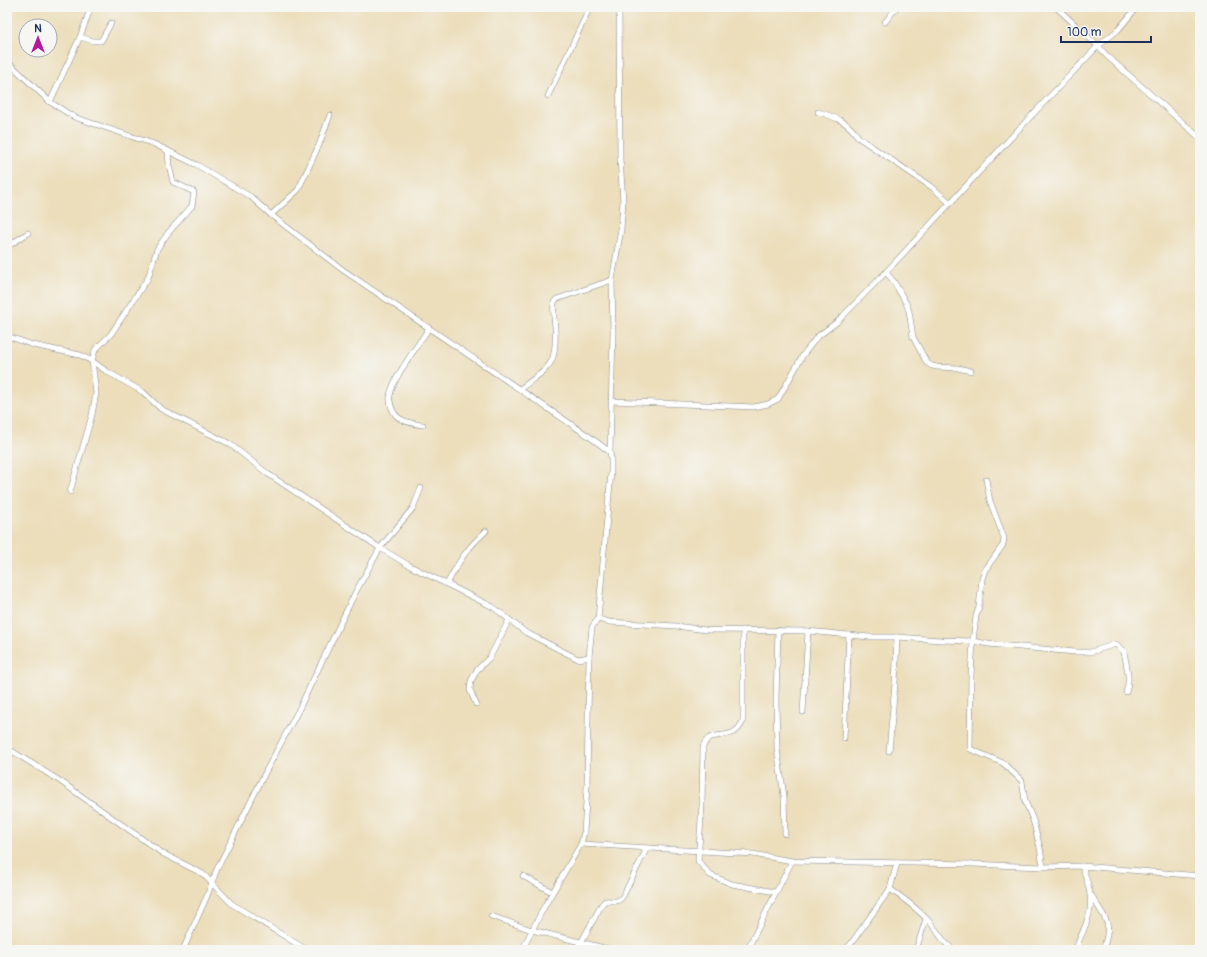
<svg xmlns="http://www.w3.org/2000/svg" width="1207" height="957" viewBox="0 0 1207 957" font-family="Pangolin,sans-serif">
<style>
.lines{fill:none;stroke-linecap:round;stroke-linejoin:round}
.street-casing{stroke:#84868c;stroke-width:6}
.street{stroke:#fff;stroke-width:5}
</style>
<rect width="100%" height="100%" fill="#f6f6f2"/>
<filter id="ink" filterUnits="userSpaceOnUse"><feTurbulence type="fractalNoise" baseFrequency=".025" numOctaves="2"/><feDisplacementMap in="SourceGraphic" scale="8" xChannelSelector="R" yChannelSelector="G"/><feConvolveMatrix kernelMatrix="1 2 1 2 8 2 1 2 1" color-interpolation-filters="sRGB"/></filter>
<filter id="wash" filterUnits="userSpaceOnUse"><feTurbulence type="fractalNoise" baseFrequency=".012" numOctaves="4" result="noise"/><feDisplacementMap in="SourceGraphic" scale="16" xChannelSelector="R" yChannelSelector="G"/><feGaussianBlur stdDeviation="0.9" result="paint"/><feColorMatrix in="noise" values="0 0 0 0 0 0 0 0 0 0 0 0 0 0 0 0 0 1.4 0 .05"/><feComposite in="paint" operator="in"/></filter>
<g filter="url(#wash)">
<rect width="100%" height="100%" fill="#ecdebb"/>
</g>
<g filter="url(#ink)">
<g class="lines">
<!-- street casing -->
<g class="street-casing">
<g id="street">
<path d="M1056 7 1098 46 1107 56 1200 138"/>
<path d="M885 22 897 7"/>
<path d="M80 37 93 41H101L111 23"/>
<path d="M7 61 50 102 74 117 154 144 197 165 251 197 271 215 343 270 590 437 610 452"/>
<path d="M548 96 590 7"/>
<path d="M50 102 80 37 91 7"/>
<path d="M818 112C838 118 847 121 859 138L933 188 949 202"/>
<path d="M271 215 298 190 319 145 330 115"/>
<path d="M7 247 28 233"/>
<path d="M886 272 894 282 906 303 909 311 913 337 927 363 932 366 937 367 958 368 971 371"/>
<path d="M7 336 33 345 80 355 92 361 106 371 143 392 161 409 230 444 268 474 380 548 410 566 493 607 525 632 578 659 589 657"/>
<path d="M520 389C550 366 557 367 555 327 554 319 553 310 554 302L557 299 612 280"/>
<path d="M611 401 754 407 768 404 778 399 803 355 817 337 837 322 886 272 1033 114 1098 46 1118 30 1137 7"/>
<path d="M423 425C415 424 406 423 399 418 393 414 389 403 390 396 392 379 419 344 429 328"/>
<path d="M986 480 990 501 1004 538 1003 545 985 570 982 579 979 607 976 616 973 641 971 675 970 749 1003 763 1022 781 1025 801 1033 820 1040 848 1043 867"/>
<path d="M70 492 92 415 96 393 92 361 95 350 111 334 148 278 157 249 168 233 192 206 194 192 173 182 169 165 168 151"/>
<path d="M447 584C459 561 466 549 486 531"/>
<path d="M598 619 609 622 676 626 706 630 808 631 869 637H897L941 640 973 641 988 644 1075 652H1091L1116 644 1124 652C1126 664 1131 680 1126 692"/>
<path d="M743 630V721C733 745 710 726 703 747L702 805 698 861 710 875 732 884 775 892"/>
<path d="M778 630 776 699 777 749 784 796 785 834"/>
<path d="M476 704 470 690 471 681 477 670 490 657 509 620"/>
<path d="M803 712 808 631"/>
<path d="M844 738 849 635"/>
<path d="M7 748 60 781 162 853 203 874 232 904 307 950"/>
<path d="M889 751 895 684 897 637"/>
<path d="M581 844 753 854 792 861 973 864 1043 867 1082 866 1200 876"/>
<path d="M523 876 552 892"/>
<path d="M890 889C906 900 921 911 933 926 940 935 944 944 954 950"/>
<path d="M1092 896C1106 922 1113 919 1103 950"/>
<path d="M491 916 532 930 612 950"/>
<path d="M183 950 207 896 217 869 266 771 298 711 355 593 380 548 413 508 421 488"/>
<path d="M522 950 544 907 581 844 584 832 587 787 589 657 592 627 598 619 611 472V459L610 452 613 333 612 280 621 229 623 201 620 159 619 7"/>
<path d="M577 950 602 904 605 901C613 900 618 904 623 896L647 848"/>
<path d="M747 950 792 861"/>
<path d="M845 950 850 945 890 889 897 863"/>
<path d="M916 950 926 919"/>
<path d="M1075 950C1091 913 1097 905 1082 866"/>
</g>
</g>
<!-- street -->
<use href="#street" class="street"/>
</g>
</g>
<!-- margin -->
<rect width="1207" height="957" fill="none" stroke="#f6f6f2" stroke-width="24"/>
<!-- north arrow -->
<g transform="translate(38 38)"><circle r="19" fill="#f6f6f2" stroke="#9ea6b7"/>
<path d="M0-3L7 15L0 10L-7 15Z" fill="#b5179e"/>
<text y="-6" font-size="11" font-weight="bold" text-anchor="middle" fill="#1b2f5e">N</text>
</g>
<!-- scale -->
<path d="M1061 36v6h90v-6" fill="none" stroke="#1b2f5e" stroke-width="2"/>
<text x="1067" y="36" font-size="12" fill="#1b2f5e" stroke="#f6f6f2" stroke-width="3" paint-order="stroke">100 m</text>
</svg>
